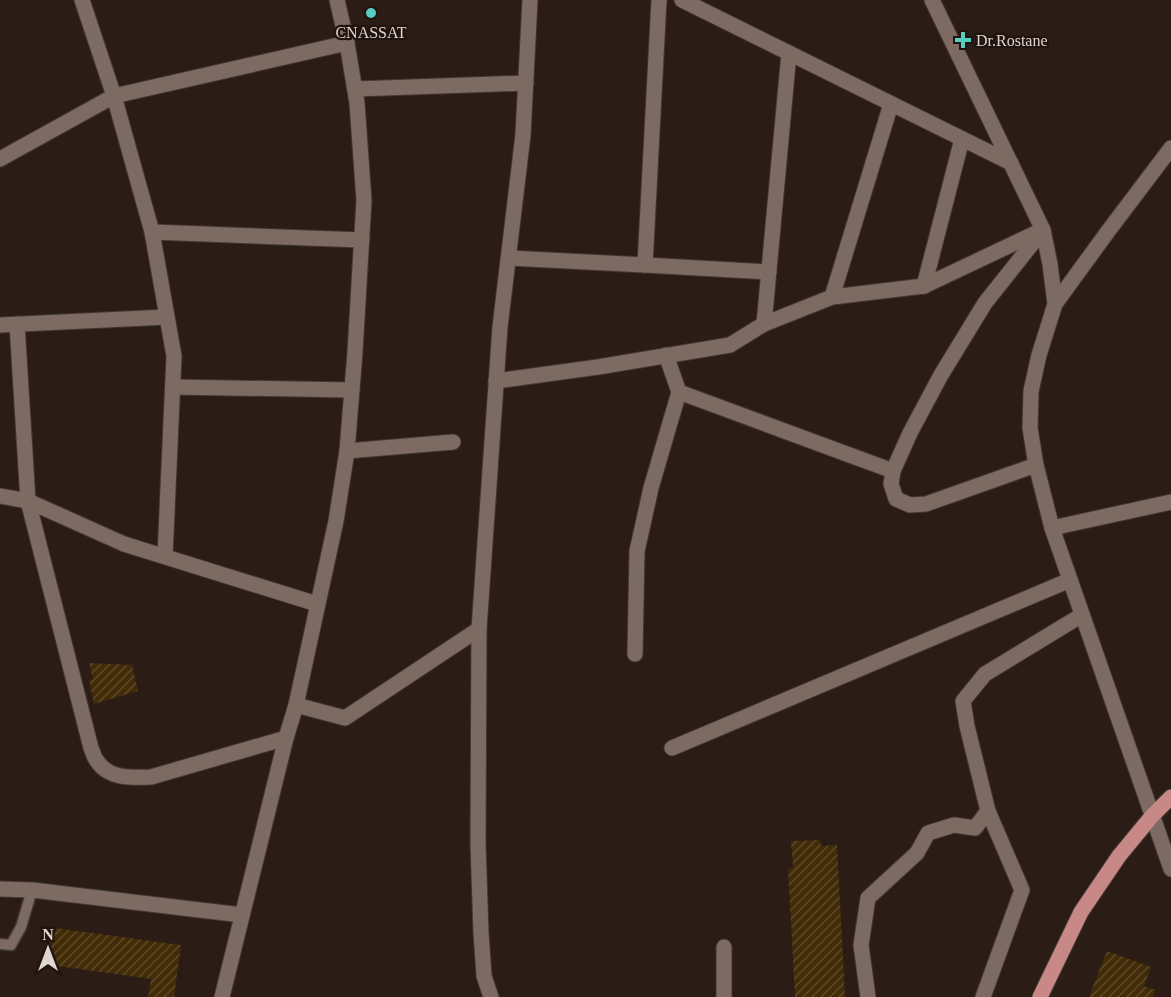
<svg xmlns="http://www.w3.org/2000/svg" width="1171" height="997" viewBox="0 0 1171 997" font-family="Georgia,serif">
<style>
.building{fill:url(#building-hatch)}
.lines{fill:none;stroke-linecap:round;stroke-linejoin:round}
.lane-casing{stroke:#433834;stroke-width:13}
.street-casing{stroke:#433834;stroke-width:17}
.primary-casing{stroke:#433834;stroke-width:17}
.lane{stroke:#7d6b63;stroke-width:10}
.street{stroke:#7d6b63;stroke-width:15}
.primary{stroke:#c88886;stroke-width:15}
.poi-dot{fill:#57cec1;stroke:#21130d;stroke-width:2}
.labels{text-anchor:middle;stroke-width:4.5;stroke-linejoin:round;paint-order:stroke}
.poi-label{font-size:16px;fill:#dfd5d1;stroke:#21130d}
</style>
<defs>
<pattern id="building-hatch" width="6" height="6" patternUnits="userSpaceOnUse" patternTransform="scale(1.5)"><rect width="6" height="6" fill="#422b07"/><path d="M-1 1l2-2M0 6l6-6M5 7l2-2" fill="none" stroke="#5d492a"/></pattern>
</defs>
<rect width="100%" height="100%" fill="#2b1c16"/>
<!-- building -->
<g class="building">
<path d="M89 663 132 665 138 691 94 704 89 680 93 679Z"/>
<path d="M820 840 821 846 837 845 845 997H795L788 869 793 868 791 841Z"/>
<path d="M48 927 181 945 174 997H148L151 979 43 964Z"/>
<path d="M1107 951 1151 967 1144 986 1155 990 1153 997H1089Z"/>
</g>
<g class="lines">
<!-- lane casing -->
<g class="lane-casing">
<path id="lane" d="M0 944 11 945 21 927 32 890"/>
</g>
<!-- street casing -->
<g class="street-casing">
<g id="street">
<path d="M82 0 114 96 152 232 174 356 165 556"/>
<path d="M659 0 645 265 769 272"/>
<path d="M682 0 1011 163"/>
<path d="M932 0 1043 230 1050 264 1055 304"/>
<path d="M355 89 526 83"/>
<path d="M1171 148 1109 230 1055 304 1039 355 1031 391 1030 428 1036 465 1052 528 1171 869"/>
<path d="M0 159 114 96 347 43"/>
<path d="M152 232 362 240"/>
<path d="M509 258 645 265"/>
<path d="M924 286 1038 232"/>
<path d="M832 297 924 286 962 139"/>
<path d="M17 324 28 501 91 748C93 752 94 758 97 761 109 779 131 778 151 777L286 738"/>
<path d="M764 324 832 297 891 104"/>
<path d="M0 325 167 317"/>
<path d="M666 355 679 392 893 471 910 433 941 375 985 303 1043 230"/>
<path d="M496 381 598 367 730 345 764 324 789 53"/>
<path d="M173 387 352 390"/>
<path d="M347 451 453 442"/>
<path d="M893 471 891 484 896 499 910 505 926 504 1036 465"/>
<path d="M0 496 28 501 124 544 317 604"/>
<path d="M1052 528 1171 502"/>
<path d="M635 654 637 551 651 488 679 392"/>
<path d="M296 705 345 718 479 629"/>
<path d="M672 748 1070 580"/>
<path d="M0 889 32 890 242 915"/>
<path d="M724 947V997"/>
<path d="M222 997 286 738 296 705 336 521 347 451 355 352 364 200 357 103 347 43 337 0"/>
<path d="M491 997 484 976 481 933 478 844 479 629 500 327 523 135 530 0"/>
<path d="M868 997 861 945 868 898 917 853 928 833 954 825 975 828 988 811 967 726 963 701 985 674 1082 615"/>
<path d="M983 997 1022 890 988 811"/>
</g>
</g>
<!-- primary casing -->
<g class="primary-casing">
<path id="primary" d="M1040 997 1081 912 1119 856 1152 816 1171 797"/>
</g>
<!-- lane -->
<use href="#lane" class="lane"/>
<!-- street -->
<use href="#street" class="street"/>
<!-- primary -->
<use href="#primary" class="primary"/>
</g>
<!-- markers -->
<g class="poi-dot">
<circle cx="371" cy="13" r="6"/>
<path d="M960 31h6v6h6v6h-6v6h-6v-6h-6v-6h6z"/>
</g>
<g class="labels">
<!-- poi labels -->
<g class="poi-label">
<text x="371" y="38">CNASSAT</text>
<text x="976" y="46" text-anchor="start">Dr.Rostane</text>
</g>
</g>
<!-- north arrow -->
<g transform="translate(48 949)" stroke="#21130d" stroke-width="4.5" paint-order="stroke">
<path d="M0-4.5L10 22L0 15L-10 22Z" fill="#dfd5d1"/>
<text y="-9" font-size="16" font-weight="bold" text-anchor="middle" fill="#dfd5d1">N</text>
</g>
</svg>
